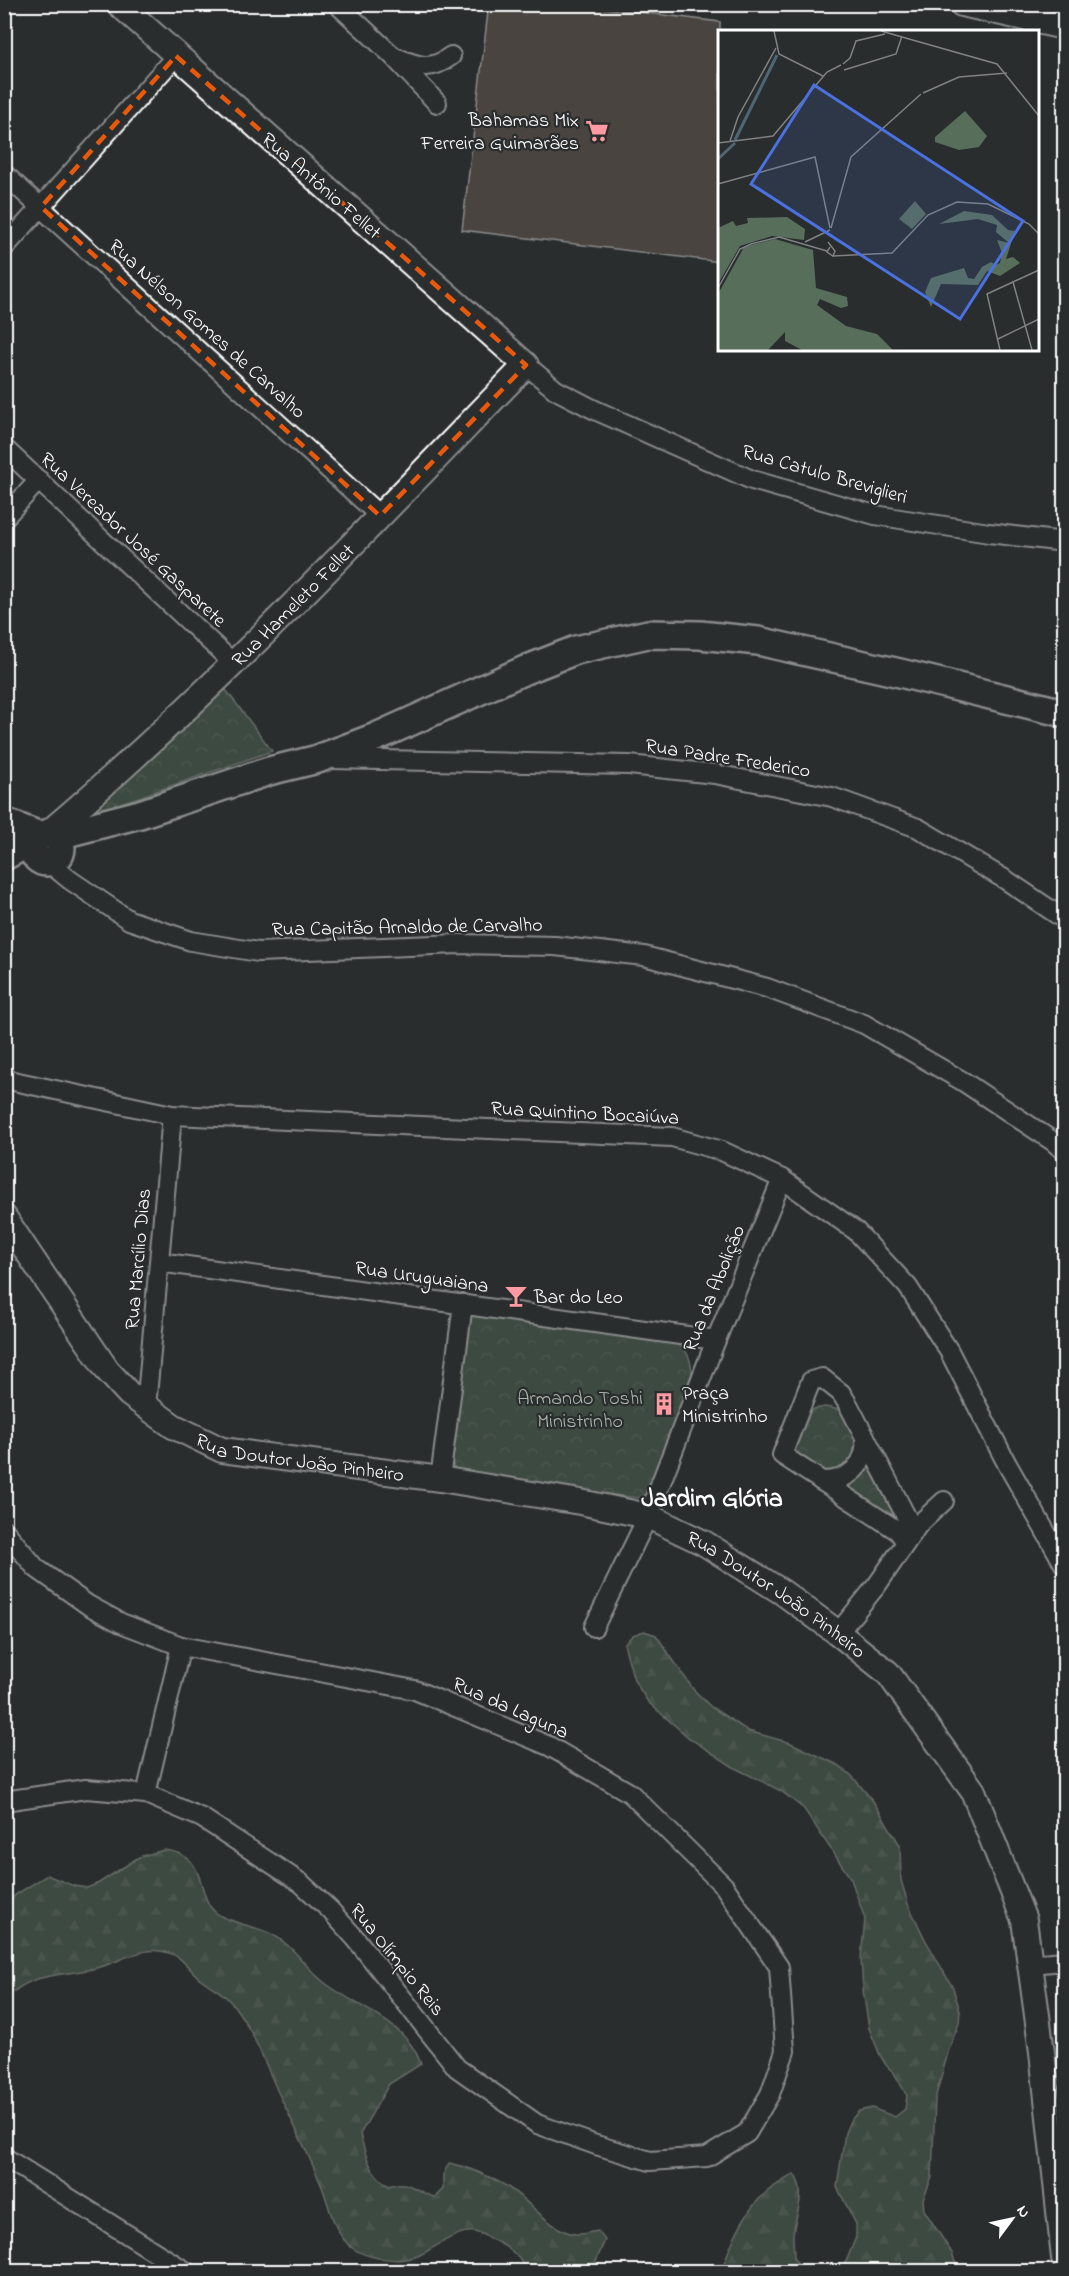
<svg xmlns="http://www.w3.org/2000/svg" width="1069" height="2276" viewBox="0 0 1069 2276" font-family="'Indie Flower',sans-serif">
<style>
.forest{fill:url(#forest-firs);stroke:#abb6ac;stroke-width:1.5}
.park{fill:url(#park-crowns);stroke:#abb6ac;stroke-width:1.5}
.building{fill:#705f57;stroke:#fff;stroke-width:1.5}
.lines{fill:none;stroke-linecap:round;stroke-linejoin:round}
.minor-casing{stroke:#fff;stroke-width:22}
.tertiary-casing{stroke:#fff;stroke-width:28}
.secondary-casing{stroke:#fff;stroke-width:32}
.minor{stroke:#2a2d2e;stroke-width:18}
.tertiary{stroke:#2a2d2e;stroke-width:24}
.secondary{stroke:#2a2d2e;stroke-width:27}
.marked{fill:none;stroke:#e8590c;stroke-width:4.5;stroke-dasharray:12 8;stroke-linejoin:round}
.labels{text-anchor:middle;stroke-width:4.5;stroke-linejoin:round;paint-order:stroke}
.poi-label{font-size:20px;fill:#fff;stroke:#2a2d2e;text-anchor:start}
.street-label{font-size:20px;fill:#fff;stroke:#2a2d2e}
.park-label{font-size:20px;fill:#abb6ac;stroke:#2a2d2e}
.district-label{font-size:26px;font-weight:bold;fill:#fff;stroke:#2a2d2e}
.inset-river{fill:none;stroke:#4f6774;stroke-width:3}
.inset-road{fill:none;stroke:#7f8182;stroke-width:1.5}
.view{fill:#4a71e0;fill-opacity:0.15;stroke:#4a71e0;stroke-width:3}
.inset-edge{fill:none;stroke:#fff;stroke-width:3}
</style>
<defs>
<pattern id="forest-firs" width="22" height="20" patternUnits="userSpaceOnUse" patternTransform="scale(1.5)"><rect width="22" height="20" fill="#576e5a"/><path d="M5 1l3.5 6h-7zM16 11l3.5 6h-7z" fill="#708473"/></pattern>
<pattern id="park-crowns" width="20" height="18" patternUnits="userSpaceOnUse" patternTransform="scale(1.5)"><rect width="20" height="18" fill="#576e5a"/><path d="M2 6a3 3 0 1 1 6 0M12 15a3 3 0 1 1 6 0" fill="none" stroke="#708473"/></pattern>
</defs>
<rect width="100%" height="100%" fill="#2a2d2e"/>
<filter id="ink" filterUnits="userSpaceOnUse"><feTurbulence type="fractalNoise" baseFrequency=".0167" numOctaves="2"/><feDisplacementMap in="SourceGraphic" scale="12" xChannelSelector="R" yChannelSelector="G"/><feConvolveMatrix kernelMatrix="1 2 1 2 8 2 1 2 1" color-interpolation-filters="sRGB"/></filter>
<g filter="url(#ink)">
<!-- forest -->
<g class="forest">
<path d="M644 1631 656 1635 693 1689 711 1707 748 1731 791 1743 840 1766 852 1776 873 1801 900 1845 901 1880 908 1904 925 1939 953 1988 960 2011 959 2023 949 2049 935 2099 932 2177 923 2199 924 2210 952 2253 956 2265 953 2271H837L845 2264 856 2237V2224L837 2187 845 2133 850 2121 859 2111 872 2108 895 2117 905 2109 907 2096 894 2073 886 2065 880 2055 869 2028 863 1990 861 1958 865 1919 851 1879 804 1809 781 1791 735 1768 689 1738 648 1702 634 1680 624 1644 633 1635Z"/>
<path d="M164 1850C212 1854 193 1899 219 1915 236 1925 258 1926 275 1936 296 1948 306 1969 325 1983 358 2008 407 2022 421 2064L389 2084 360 2134C365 2154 370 2175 389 2186 410 2178 416 2193 435 2197L443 2189V2175L449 2163C468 2167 489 2176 506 2186 526 2197 550 2231 575 2234 582 2235 591 2232 598 2231L605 2240 592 2271H525C521 2257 512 2250 499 2243 491 2239 482 2233 474 2232 456 2230 435 2248 420 2255 402 2264 366 2259 351 2247 333 2232 330 2207 322 2187 309 2155 293 2123 278 2092 264 2061 252 2026 229 2000 220 1990 207 1985 197 1976 188 1968 181 1956 169 1953 145 1944 122 1961 100 1967 67 1977 28 1970 5 2001V1908L15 1895 47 1875 74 1886 87 1888 99 1883 139 1857Z"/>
<path d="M794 2174C808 2195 795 2212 793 2235 793 2243 794 2251 794 2259L803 2269 811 2271H721C731 2244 741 2217 762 2196 771 2187 783 2181 794 2174Z"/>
</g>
<!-- park -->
<g class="park">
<path d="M223 686 272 751 84 816Z"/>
<path d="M475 1314 670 1338C685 1347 691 1355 692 1373L654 1484 645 1495 638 1498 460 1475 452 1464 467 1319Z"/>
<path d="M825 1407C844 1409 850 1416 860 1430L857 1462 829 1478 794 1455 791 1444 805 1414 814 1409Z"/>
<path d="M866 1456 905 1526 830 1483Z"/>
</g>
<!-- building -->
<path class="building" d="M489 4H573L720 22V262L462 230Z"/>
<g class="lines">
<!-- minor casing -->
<g class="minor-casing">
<g id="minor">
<path d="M337 4 393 56 437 103"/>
<path d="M398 58C420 67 431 71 451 56"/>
<path d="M4 174 380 516"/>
<path d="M4 248 176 56"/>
<path d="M526 365 556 390 595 410 752 480 875 515 989 533 1064 542"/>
<path d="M4 448 233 663"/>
<path d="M4 518 39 480"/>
<path d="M331 759 629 765 715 774 832 797 918 828 1006 880 1064 919"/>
<path d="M48 862 70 880 129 920 191 941 258 952 459 944 555 946 644 956 767 988 864 1024 964 1082 1054 1142 1064 1151"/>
<path d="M4 1079 172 1115 672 1137 722 1151 782 1179 856 1231 908 1287 949 1351 1007 1464 1064 1564"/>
<path d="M159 1262 716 1340"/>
<path d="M146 1408 172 1115"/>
<path d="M440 1479 463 1304"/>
<path d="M821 1481C848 1482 868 1465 865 1437"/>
<path d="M4 1530 36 1568 88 1605 121 1623 181 1646 415 1690 549 1746 630 1793 724 1886 779 1967 785 2051 770 2094 747 2133 707 2157 650 2161 596 2145 537 2124 457 2068 356 1939 330 1910 301 1883 202 1818 146 1794 86 1789 4 1801"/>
<path d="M906 1542 898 1531 782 1455 811 1381 822 1378 841 1393 849 1406 908 1520 912 1534"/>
<path d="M594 1627 648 1516 716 1340 782 1179"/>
<path d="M838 1633 877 1585 918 1525 944 1501"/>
<path d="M146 1794 181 1646"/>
<path d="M1030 1964 1064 1961"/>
<path d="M4 2157 187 2272"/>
</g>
</g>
<!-- tertiary casing -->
<g class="tertiary-casing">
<g id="tertiary">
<path d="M962 4 1064 27"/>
<path id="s1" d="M47 834C218 689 371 525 526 365L119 4"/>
<path id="s2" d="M4 1217 107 1370 129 1394 173 1426 222 1450 440 1479 580 1502 648 1516 704 1543 782 1592 838 1633 888 1673 973 1791 1024 1920 1042 2052 1064 2258"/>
</g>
</g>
<!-- secondary casing -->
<g class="secondary-casing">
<g id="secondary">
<path d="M4 822 40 836"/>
<circle cx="47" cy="848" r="14"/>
<path d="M55 836 140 814 269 771 318 759 376 737 525 670 576 650 648 634 700 635 758 641 900 673 1064 713"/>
<path d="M4 856 36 839"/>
</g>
</g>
<!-- minor -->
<use href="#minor" class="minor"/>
<!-- tertiary -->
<use href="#tertiary" class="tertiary"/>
<!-- secondary -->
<use href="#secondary" class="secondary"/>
</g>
</g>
<!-- marked area -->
<path d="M0 0H1069V2276H0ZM176 56 526 365 380 516 41 207Z" fill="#2a2d2e" fill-opacity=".55" fill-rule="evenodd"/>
<path class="marked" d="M176 56 526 365 380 516 41 207Z"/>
<!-- icons -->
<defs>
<g id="supermarket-bare" transform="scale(1.8)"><path d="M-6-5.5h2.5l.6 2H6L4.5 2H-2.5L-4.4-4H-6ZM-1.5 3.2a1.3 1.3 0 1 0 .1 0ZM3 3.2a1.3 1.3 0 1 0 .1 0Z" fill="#ff9aa2" stroke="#2a2d2e" stroke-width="2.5" paint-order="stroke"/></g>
<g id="bar-bare" transform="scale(1.8)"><path d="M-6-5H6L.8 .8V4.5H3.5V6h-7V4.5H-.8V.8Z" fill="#ff9aa2" stroke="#2a2d2e" stroke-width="2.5" paint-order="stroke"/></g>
<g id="building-bare" transform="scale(1.8)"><path d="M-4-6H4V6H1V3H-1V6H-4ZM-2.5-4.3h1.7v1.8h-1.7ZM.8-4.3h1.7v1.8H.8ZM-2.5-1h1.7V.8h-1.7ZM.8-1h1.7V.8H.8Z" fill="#ff9aa2" stroke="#2a2d2e" stroke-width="2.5" paint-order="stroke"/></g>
</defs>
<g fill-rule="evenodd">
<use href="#supermarket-bare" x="597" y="131"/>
<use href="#bar-bare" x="516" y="1296"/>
<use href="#building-bare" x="664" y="1404"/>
</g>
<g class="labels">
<!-- poi labels -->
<g class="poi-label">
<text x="579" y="126" text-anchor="end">Bahamas Mix<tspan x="579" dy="23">Ferreira Guimarães</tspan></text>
<text x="534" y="1303">Bar do Leo</text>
<text x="682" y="1399">Praça<tspan x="682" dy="23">Ministrinho</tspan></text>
</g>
<!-- street labels -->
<g class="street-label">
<text transform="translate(322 185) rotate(41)" y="7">Rua Antônio Fellet</text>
<text transform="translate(208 328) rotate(42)" y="7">Rua Nélson Gomes de Carvalho</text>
<text transform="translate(825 473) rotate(16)" y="7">Rua Catulo Breviglieri</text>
<text transform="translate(134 539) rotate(43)" y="7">Rua Vereador José Gasparete</text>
<text dy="7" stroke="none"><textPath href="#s1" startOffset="336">Rua Hameleto Fellet</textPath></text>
<text transform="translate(728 757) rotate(9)" y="7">Rua Padre Frederico</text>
<text transform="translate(407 926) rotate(-1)" y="7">Rua Capitão Arnaldo de Carvalho</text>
<text transform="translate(585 1112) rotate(3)" y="7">Rua Quintino Bocaiúva</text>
<text transform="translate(137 1259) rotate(-85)" y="7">Rua Marcílio Dias</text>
<text transform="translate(422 1276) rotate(8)" y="7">Rua Uruguaiana</text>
<text transform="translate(713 1288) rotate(-68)" y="7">Rua da Abolição</text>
<text dy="7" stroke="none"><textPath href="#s2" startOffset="404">Rua Doutor João Pinheiro</textPath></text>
<text dy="7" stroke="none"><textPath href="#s2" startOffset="908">Rua Doutor João Pinheiro</textPath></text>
<text transform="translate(511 1707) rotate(24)" y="7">Rua da Laguna</text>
<text transform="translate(398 1959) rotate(51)" y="7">Rua Olímpio Reis</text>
</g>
<!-- park labels -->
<g class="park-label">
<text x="580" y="1404">Armando Toshi<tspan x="580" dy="23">Ministrinho</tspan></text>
</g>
<!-- district labels -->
<g class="district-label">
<text x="712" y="1506">Jardim Glória</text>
</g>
</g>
<!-- overview -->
<g transform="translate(718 30)">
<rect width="321" height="321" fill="#2a2d2e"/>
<path d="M246 181 274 185 290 200 297 201 288 229 295 227 302 233 282 246 269 241 260 255 223 254 213 277 207 262 213 248 246 238 250 248 256 249 264 237 273 232 278 235 282 233 284 223 279 210 291 213 278 202 279 195 260 189 221 194ZM69 187 87 199 86 210 54 206 22 216 0 254V198L15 191 18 196 30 193 29 188ZM57 209 95 220 98 258 129 267 130 276 123 278 102 269 99 275 128 296 159 304 175 320H84L67 311V302L50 320H0V264L26 217Z" fill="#576e5a"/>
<path d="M247 81 269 106 261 117 241 120 217 112V107Z" fill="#576e5a"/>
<path d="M197 171 208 184 194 199 181 189Z" fill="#576e5a"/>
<path class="inset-river" d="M17 110 59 25M0 129 17 113"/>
<path class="inset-road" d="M56 1 61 24 105 46M163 1 279 34 321 86M125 34 132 28 138 11 167 4M126 40 178 24 184 6M205 63 241 47 289 43M12 111 20 87 58 18M0 113 55 106 109 42 123 35M0 154 97 127 112 198M113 198 133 127 203 64M87 212 112 200M110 212 117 221 115 226 109 222 112 217M115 226 174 223 210 185 239 172 270 174 311 194 321 204M295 252 314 320M0 258 22 219 33 214 61 207 109 221M280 309 321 289M282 320 269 264 321 240"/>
<path class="view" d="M96 55 305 191 242 289 33 154Z"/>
<rect width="321" height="321" class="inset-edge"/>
</g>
<!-- margin -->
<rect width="1069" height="2276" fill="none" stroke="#2a2d2e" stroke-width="24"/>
<rect x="12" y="12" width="1045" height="2252" fill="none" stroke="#fff" stroke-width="2" filter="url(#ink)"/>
<!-- north arrow -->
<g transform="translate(1012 2219) rotate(57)" stroke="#2a2d2e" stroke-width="4.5" paint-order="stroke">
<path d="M0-4.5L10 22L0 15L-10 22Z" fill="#ffffff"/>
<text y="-9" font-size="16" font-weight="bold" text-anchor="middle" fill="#ffffff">N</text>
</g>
</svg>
